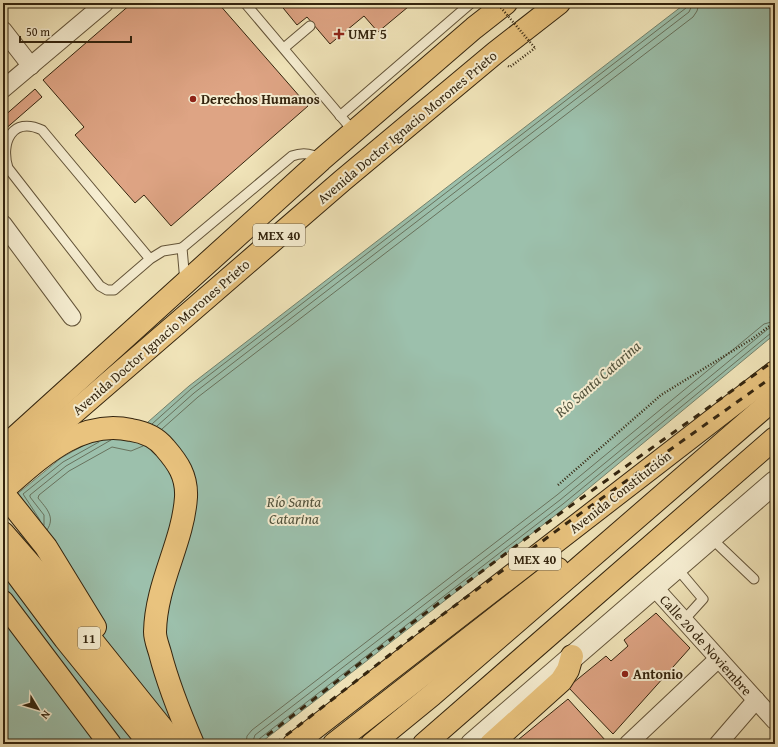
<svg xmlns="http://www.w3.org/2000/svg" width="778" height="747" viewBox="0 0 778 747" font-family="'Gentium Book Plus',serif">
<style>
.water{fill:#9cc0ac;stroke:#72826d}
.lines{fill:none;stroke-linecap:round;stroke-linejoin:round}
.shore{stroke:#68725d;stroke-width:1}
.building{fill:#dea484;stroke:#33240e}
.service-casing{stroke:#635439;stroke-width:11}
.minor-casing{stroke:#635439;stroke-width:19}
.tertiary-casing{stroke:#635439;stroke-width:24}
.primary-casing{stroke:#33240e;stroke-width:24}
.trunk-casing{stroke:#33240e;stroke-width:24}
.path{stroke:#33240e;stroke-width:2.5;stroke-dasharray:1 2;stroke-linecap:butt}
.service{stroke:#f7efd3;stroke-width:9}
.minor{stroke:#f7efd3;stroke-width:17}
.tertiary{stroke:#f7efd3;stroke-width:22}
.primary{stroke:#e9c37e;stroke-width:22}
.trunk{stroke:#e9c37e;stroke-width:22}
.rail{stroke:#33240e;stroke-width:3;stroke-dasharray:7 7;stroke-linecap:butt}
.path-bridge{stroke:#33240e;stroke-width:2.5;stroke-dasharray:1 2;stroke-linecap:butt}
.poi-dot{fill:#8f2418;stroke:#f7efd3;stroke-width:1.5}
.labels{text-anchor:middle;stroke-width:4;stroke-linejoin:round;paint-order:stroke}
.shield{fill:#f7efd3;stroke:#6e6149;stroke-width:1}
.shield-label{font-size:13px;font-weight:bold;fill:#33240e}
.poi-label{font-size:14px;font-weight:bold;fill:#33240e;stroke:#f7efd3;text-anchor:start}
.street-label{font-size:14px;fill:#33240e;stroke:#f7efd3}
.water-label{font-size:15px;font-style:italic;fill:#52533d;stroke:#f7efd3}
</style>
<rect width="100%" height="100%" fill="#f2e6bb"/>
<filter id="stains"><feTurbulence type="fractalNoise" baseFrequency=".005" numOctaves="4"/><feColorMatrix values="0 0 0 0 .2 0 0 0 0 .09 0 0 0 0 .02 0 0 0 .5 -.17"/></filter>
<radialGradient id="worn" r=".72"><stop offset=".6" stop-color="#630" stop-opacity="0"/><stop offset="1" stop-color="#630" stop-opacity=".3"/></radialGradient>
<!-- water -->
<path class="water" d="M686 3H775V334L566 507 259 744H3V549L36 519 16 495 61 458 111 430 132 436 189 386Z"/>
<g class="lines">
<!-- shore -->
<g class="shore">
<path d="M152 424 191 389 686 8 688 3"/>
<path d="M157 426 194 393 689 12 693 3"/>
<path d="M162 429 198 397 693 17 697 11 699 3"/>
<path d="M40 520 23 494 63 462 99 442"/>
<path d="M44 525V515L30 497V495L66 466 111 440"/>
<path d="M47 530C56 517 46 508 38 498L39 495 69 471 112 447 131 451 143 446"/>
<path d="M246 744 247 736 252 730 557 495 764 324 775 321"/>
<path d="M252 744 255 735 560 500 768 329 775 327"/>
<path d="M257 744 259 739 563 504 771 333 775 332"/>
</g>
</g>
<!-- building -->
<g class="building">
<path d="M132 3H218L308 106 171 226 144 195 135 203 96 159 75 135 84 127 43 80Z"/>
<path d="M279 3H405L408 7 378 32 364 16 330 44 307 17 297 25Z"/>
<path d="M35 89 42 97 3 131V117Z"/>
<path d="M656 613 690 648 613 734 568 687 606 656 611 661 628 646 624 640Z"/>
<path d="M568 699 606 741 603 744H513Z"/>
</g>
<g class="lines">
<!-- service casing -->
<g class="service-casing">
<g id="service">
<path d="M245 3 354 132"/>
<path d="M284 48 310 26"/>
<path d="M340 116 471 3"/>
<path d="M150 259 42 130C12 116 0 143 8 168L100 286 107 290H114L150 259 163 251 182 248"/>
<path d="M185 282 182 248 292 156C303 152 312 153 321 160"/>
<path d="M710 537 754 579"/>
<path d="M676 567 703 599 684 620"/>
</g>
</g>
<!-- minor casing -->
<g class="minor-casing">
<g id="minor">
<path d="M3 30 31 66"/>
<path d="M3 89 105 3"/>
<path d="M3 224 72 317"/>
<path d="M653 586 775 721"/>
<path d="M628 744 718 659"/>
<path d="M718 744 756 700"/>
</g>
</g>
<!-- tertiary casing -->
<g class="tertiary-casing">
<path id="tertiary" d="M472 744 775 482"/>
</g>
<!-- primary casing -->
<g class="primary-casing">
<g id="primary">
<path d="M3 493 46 547 95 627"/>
<path d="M3 533 37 572 175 744"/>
<path d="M3 602 110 744"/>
<path d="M334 744 558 569"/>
<path d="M372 744 432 695 775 398"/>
<path d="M491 744 561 681 568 670 572 656"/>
</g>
</g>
<!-- trunk casing -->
<g class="trunk-casing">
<g id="trunk">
<path d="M3 448 321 160 474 28 506 3"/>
<path d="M3 474 343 180 495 53 559 3"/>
<path d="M3 490C39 459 80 418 131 430 144 432 157 438 165 448 178 463 187 476 186 497 183 543 156 583 155 632 155 639 158 646 160 653 168 684 180 714 193 744"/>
<path d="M3 556 65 639 150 744"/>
<path d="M294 744 775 372"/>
<path d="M424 744 775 438"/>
</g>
</g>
<!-- path -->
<g class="path">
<path d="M508 66 510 67 535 48"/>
<path d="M558 485 661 395 752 339 775 322"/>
</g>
<!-- service -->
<use href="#service" class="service"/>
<!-- minor -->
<use href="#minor" class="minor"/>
<!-- tertiary -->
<use href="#tertiary" class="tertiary"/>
<!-- primary -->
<use href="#primary" class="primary"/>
<!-- trunk -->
<use href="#trunk" class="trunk"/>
<!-- rail -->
<g class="rail">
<path d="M256 744 412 623 562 512 775 360"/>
<path d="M275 744 419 632 567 523 775 375"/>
</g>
<!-- path-bridge -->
<path class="path-bridge" d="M497 3 535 48"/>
</g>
<!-- markers -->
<g class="poi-dot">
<path d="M337 28h4v4h4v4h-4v4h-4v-4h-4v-4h4z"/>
<circle cx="193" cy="99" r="4"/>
<circle cx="625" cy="674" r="4"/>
</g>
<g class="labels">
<!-- shield labels -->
<g class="shield">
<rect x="253" y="224" width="52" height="22" rx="3"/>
<rect x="509" y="548" width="52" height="22" rx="3"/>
<rect x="78" y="627" width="22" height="22" rx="3"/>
</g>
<g class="shield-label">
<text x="279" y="240">MEX 40</text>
<text x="535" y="564">MEX 40</text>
<text x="89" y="643">11</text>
</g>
<!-- poi labels -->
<g class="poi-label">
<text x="348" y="39">UMF 5</text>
<text x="201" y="104">Derechos Humanos</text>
<text x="633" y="679">Antonio</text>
</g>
<!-- street labels -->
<g class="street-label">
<text transform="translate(407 127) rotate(-40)" y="5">Avenida Doctor Ignacio Morones Prieto</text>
<text transform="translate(161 337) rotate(-41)" y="5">Avenida Doctor Ignacio Morones Prieto</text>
<text transform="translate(620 492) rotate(-38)" y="5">Avenida Constitución</text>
<text transform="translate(706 645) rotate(48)" y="5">Calle 20 de Noviembre</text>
</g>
<!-- water labels -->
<g class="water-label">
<text transform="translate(598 379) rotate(-41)" y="5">Río Santa Catarina</text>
<text x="294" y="507">Río Santa<tspan x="294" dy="17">Catarina</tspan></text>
</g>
</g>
<!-- margin -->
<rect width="778" height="747" fill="none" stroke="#f2e6bb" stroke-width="16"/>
<rect x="4" y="4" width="770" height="739" fill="none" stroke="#33240e" stroke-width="2"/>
<rect x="8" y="8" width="762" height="731" fill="none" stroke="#33240e"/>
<!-- north arrow -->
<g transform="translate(38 709) rotate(128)" stroke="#f7efd3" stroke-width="3" paint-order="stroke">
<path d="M0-3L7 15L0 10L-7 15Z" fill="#33240e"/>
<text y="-6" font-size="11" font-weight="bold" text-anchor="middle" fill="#33240e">N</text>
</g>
<!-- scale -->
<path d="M20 36v6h111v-6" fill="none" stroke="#33240e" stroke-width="2"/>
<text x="26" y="36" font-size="12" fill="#33240e" stroke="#f7efd3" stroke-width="3" paint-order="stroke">50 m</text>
<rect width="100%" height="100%" filter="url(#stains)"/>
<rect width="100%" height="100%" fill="url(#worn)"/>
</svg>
